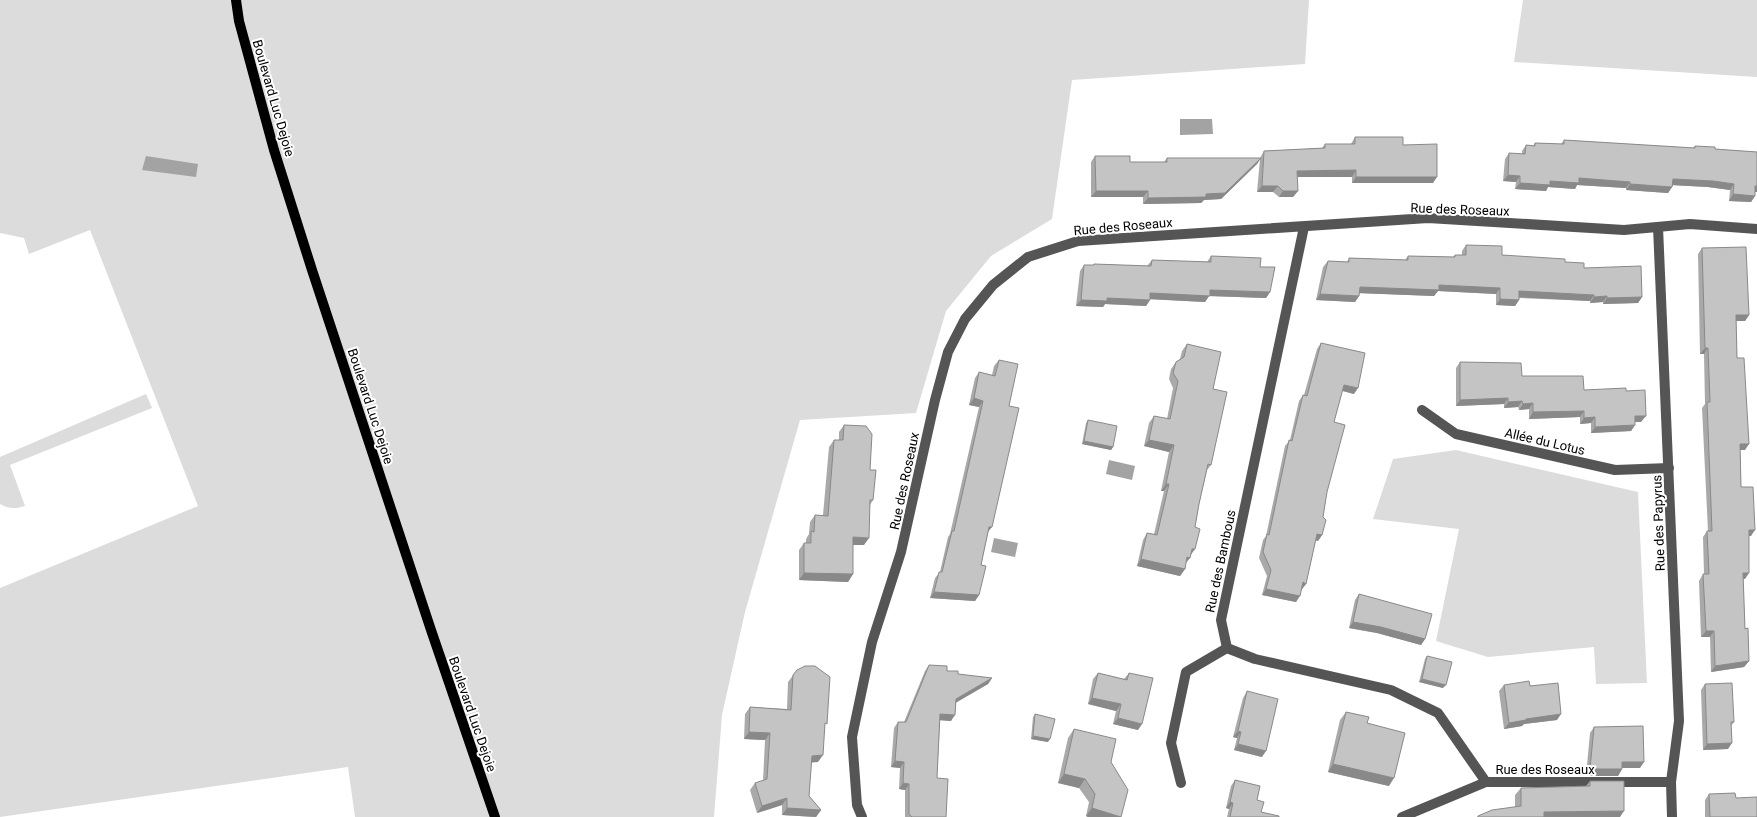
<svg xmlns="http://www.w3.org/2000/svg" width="1757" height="817" viewBox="0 0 1757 817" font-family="Roboto,sans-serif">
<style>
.green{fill:#dcdcdc}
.water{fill:#a3a3a3}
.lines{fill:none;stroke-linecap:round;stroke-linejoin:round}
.minor{stroke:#555;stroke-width:10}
.major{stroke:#000;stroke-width:10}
.wall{fill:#a9a9a9}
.shaded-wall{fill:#898989}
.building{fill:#c4c4c4;stroke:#898989}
.labels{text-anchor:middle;stroke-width:4;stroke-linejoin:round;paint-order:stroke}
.street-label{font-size:13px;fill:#000;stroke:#fff}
</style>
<rect width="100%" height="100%" fill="#fff"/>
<!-- green -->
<g class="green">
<path d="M0 0H1309L1305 64 1072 80 1052 219 991 256 946 311 916 413 800 420 745 612 722 715 714 817H355L348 767 0 817V588L198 506 90 230 29 254 24 238 0 233Z"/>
<path d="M1523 0H1757V77L1514 62Z"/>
<path d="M146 394 152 408 10 465 25 506C16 509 8 509 0 504V457Z"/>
<path d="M1456 450 1638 492 1647 683 1596 684 1594 647 1488 657 1436 641 1459 529 1373 519 1393 459Z"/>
</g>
<!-- water -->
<g class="water">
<path d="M1180 119H1212L1213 134 1180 135Z"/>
<path d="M146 156 198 164 196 177 142 170Z"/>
<path d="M1109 460 1135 466 1132 480 1106 474Z"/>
<path d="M994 538 1018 543 1015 557 991 552Z"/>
</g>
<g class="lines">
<!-- minor -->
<g class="minor">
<path d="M1304 227 1221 620 1227 648 1255 659 1391 690 1438 713 1486 782"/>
<path d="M1658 227 1679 721 1671 782 1672 817"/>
<path d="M1422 410 1456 434 1615 470 1669 468"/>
<path d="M1181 783 1171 743 1186 672 1227 648"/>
<path d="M862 817 857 805 852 737 872 642 901 552 935 400 948 352 965 319 993 285 1028 257 1078 241 1428 218 1624 230 1690 224 1757 229"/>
<path d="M1402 817 1486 782H1671"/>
</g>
<!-- major -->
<path class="major" d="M236 0 239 21 274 150 312 270 431 630 495 817"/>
</g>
<!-- wall -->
<g class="wall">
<path d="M1355 137 1403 145 1433 183H1352V177H1297L1298 191 1293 197H1279L1273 192H1257L1260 159 1257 164 1221 199 1204 200 1201 203 1143 204V197H1091V162L1095 156 1130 162H1164L1167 158H1260L1264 151 1322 148 1325 144H1351Z"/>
<path d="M1564 140 1693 148 1695 146 1715 149 1757 152V192H1755V196L1751 202 1729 201 1730 190 1708 187 1673 185 1672 187 1668 193 1626 190V188L1577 185 1575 189 1548 187 1546 191 1515 189 1516 182 1503 181 1505 159 1509 153 1522 154V151L1526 145 1533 146 1535 143 1561 144Z"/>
<path d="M1466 245 1502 255 1565 262 1584 268 1642 297 1638 303 1603 304V302L1590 303V301L1519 298V300L1515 306 1496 305V294L1438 291 1434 296 1359 293V296L1355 302 1316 300 1323 267 1328 261 1347 262 1349 258 1405 260 1408 256 1453 257 1455 255H1462V251Z"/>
<path d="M1702 248 1749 315 1745 321H1736L1737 358 1745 450H1740L1741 487 1751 536H1749L1745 579H1743L1745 629 1749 661 1744 667 1711 672 1710 637H1701L1699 581 1703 574H1704L1703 537 1707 531H1708L1702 408 1705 404 1704 354H1700L1698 254Z"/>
<path d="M1211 256 1260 267 1270 292 1266 298 1209 296 1205 302 1150 299 1146 306 1105 304 1103 307 1076 306 1080 271 1084 265H1093L1094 264 1147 266 1152 260 1207 262Z"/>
<path d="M1321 343 1354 394 1342 391 1334 422 1327 492 1323 517 1322 535 1318 541 1315 540 1306 584 1302 589H1301L1296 602 1262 595 1267 576 1259 558 1263 540 1266 536 1285 446 1290 440 1299 401 1303 395H1304L1317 349Z"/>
<path d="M1187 344 1213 389 1211 465 1207 470 1199 504 1190 556 1186 563 1185 569 1180 576 1137 566 1143 540 1147 533 1154 534 1164 491H1161L1169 452 1144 446 1149 423 1154 416 1167 419 1173 388 1169 379 1171 369 1176 362 1180 359 1182 351Z"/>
<path d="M999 360 1009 406 988 533 981 565 979 595 975 601 930 598 935 578 940 572 948 537 950 534 979 407 969 405 975 378 979 372 992 375 994 366Z"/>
<path d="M1460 362 1584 390 1626 391 1641 422H1635V425L1631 431 1591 433V423L1580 424V417L1529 419V409L1519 410 1518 407 1504 408V404L1456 406V368Z"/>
<path d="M1088 420 1113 447 1111 450 1082 444 1086 423Z"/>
<path d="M844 425 870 470 873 500 870 505 864 545H853V574L848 582 799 580V550L804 543H806V539L809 534 810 522 815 515H823L829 447 834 440H839V432Z"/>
<path d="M1359 594 1425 639 1421 645 1377 633 1349 628 1355 600Z"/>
<path d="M1427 656 1443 688 1419 682 1425 659Z"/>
<path d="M929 665 958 674 992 678 988 684 956 702 951 721 940 720 937 778 946 817H905V790L899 789 900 768 891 767 894 728 898 722H904L925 671Z"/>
<path d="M797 670 825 726 818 762H811L809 796 821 810 816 817 782 815V805L757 813 750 790 755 783 763 781 765 740 744 739 745 714 750 707 787 709 788 682Z"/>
<path d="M1098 673 1124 679 1129 673 1138 730 1113 724 1116 711 1088 704 1093 679Z"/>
<path d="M1705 684 1734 722 1731 726 1728 749 1703 750 1701 690Z"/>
<path d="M1504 685 1530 686 1557 720 1524 724 1522 726 1504 729 1499 691Z"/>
<path d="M1247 691 1262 757 1234 750 1237 738 1233 737 1243 698Z"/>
<path d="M1346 712 1389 786 1328 772 1340 720Z"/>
<path d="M1035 714 1048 742 1031 739 1033 717Z"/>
<path d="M1594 727 1640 768H1622V769L1618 776H1586L1590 733Z"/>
<path d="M1074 729 1111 762 1121 817H1088L1086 816 1089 802 1079 788 1058 783 1068 738Z"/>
<path d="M1235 780 1257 800 1261 812 1279 817H1227L1229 809 1226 808 1231 786Z"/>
<path d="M1590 781 1620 817H1477L1478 816 1515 807V795L1521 788 1586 786Z"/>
<path d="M1709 794 1736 798 1757 817H1705V800Z"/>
</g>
<!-- shaded-wall -->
<g class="shaded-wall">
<path d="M1261 158 1257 164 1221 199 1204 200 1201 203 1143 204 1148 198 1206 194Z"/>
<path d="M1356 170 1352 177H1293L1297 171Z"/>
<path d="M1508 175 1520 176 1516 182 1503 181Z"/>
<path d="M1356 177H1437L1433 183H1352Z"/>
<path d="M1579 178 1630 182 1626 188 1577 185 1575 189 1548 187 1546 191 1515 189 1520 183Z"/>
<path d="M1673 179 1713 181 1734 184 1730 190 1708 187 1669 185Z"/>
<path d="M1630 184 1672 187 1668 193 1626 190Z"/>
<path d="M1262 186H1278L1273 192H1257Z"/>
<path d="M1755 186H1757V192H1751Z"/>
<path d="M1096 191H1148L1143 197H1091Z"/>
<path d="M1283 191H1298L1293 197H1279Z"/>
<path d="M1733 194 1755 196 1751 202 1729 201Z"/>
<path d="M1439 285 1500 288 1496 294 1438 291 1434 296 1355 293 1360 287Z"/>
<path d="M1210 290 1270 292 1266 298 1209 296 1205 302 1146 299 1150 293Z"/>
<path d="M1519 291 1594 295 1590 301 1515 297Z"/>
<path d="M1320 294 1359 296 1355 302 1316 300Z"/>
<path d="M1607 296 1603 302 1590 303 1594 297Z"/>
<path d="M1642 297 1638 303 1603 304 1607 298Z"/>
<path d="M1107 298 1150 300 1146 306 1105 304 1103 307 1076 306 1081 300Z"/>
<path d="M1500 299 1519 300 1515 306 1496 305Z"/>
<path d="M1736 315H1749L1745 321H1731Z"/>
<path d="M1705 348H1708L1704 354H1700Z"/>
<path d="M1344 385 1358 388 1354 394 1340 390Z"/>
<path d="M974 398 983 401 979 407 969 405Z"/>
<path d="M1508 398 1504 404 1456 406 1460 400Z"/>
<path d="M1522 401 1518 407 1504 408 1508 402Z"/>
<path d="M1533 403 1529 409 1519 410 1523 404Z"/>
<path d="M1584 411 1580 417 1529 419 1533 412Z"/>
<path d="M1635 416H1646L1641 422H1631Z"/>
<path d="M1595 417 1591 423 1580 424 1584 418Z"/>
<path d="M1635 425 1631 431 1591 433 1595 427Z"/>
<path d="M1149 440 1174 445 1169 452 1144 446Z"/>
<path d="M1084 441 1113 447 1111 450 1082 444Z"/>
<path d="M1740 444H1749L1745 450H1736Z"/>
<path d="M1166 484H1169L1164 491H1161Z"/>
<path d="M989 527H992L987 533Z"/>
<path d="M1749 530H1755L1751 536H1745Z"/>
<path d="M1317 534 1322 535 1318 541 1313 539Z"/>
<path d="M853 537 869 538 864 545H848Z"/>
<path d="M1192 549H1195L1190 556Z"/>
<path d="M1187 557 1190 558 1185 564Z"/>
<path d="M1141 559 1185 569 1180 576 1137 566Z"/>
<path d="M804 573 853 574 848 582 799 580Z"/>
<path d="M1743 573H1749L1745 579H1739Z"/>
<path d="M1303 582 1306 584 1302 589 1299 588Z"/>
<path d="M1266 589 1300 596 1296 602 1262 595Z"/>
<path d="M934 592 979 595 975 601 930 598Z"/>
<path d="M1353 622 1381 627 1425 639 1421 645 1377 633 1349 628Z"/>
<path d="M1706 631H1714L1710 637H1701Z"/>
<path d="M1749 661 1744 667 1711 672 1715 666Z"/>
<path d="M992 678 988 684 952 705 956 699Z"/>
<path d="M1422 679 1446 685 1443 688 1419 682Z"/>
<path d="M1092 698 1121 704 1116 711 1088 704Z"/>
<path d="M940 714 955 715 951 721 936 720Z"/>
<path d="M1561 714 1557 720 1524 724 1522 726 1504 729 1509 723 1526 719Z"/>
<path d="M1118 718 1142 724 1138 730 1113 724Z"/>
<path d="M1238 731 1241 732 1237 738 1233 737Z"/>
<path d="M749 732 770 733 765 740 744 739Z"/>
<path d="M1033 736 1050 739 1048 742 1031 739Z"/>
<path d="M1732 743 1728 749 1703 750 1707 744Z"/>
<path d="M1238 744 1266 751 1262 757 1234 750Z"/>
<path d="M823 755 818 762 807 763 812 756Z"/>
<path d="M895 761 904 762 900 768 891 767Z"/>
<path d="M1622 762H1644L1640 768H1618Z"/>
<path d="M1333 764 1394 778 1389 786 1328 772Z"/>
<path d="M1590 769H1622L1618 776H1586Z"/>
<path d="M1064 774 1085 779 1079 788 1058 783Z"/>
<path d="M903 783 909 784 905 790 899 789Z"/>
<path d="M787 798 782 805 757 813 762 806Z"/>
<path d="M1230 802 1233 803 1229 809 1226 808Z"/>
<path d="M787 808 821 810 816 817 782 815Z"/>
<path d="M1092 808 1121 817H1088L1086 816Z"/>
<path d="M1624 811 1620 817H1540L1544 812Z"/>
</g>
<!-- building -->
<g class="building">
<path d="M1355 137H1403V145L1437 144V177H1356V170L1297 171 1298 191H1283L1278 186H1262L1264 151 1325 148V144H1355Z"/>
<path d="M1564 140 1695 148V146L1715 147V149L1757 152V186H1755V196L1733 194 1734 184 1713 181 1673 179 1672 187 1630 184V182L1579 178V183L1550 181V185L1520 183V176L1508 175 1509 153 1525 154 1526 145 1535 146V143L1564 144Z"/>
<path d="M1095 156H1130V162H1167V158H1261L1225 193 1206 194V197L1148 198V191H1096Z"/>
<path d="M1466 245 1502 246V255L1565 259V262L1584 263V268L1641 266 1642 297 1607 298V296L1594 297V295L1519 291V300L1500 299V288L1439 285V290L1360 287 1359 296 1320 294 1328 261 1349 262V258L1408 260V256L1455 257V255H1466Z"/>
<path d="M1746 247 1749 315H1736L1737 358H1744L1749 444H1740L1741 487H1753L1755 530H1749V573H1743L1745 629 1748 628 1749 661 1715 666 1714 631H1706L1703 574H1709L1707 531H1712L1707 402H1710L1708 348H1705L1702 248Z"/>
<path d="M1211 256 1261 258 1260 267H1275L1270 292 1210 290V296L1150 293V300L1107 298V301L1081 300 1084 265H1094V264L1151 266 1152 260 1211 262Z"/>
<path d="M1321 343 1365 353 1358 388 1344 385 1334 422 1345 425 1327 492 1323 517 1326 520 1322 535 1317 534 1306 584 1303 582 1300 596 1266 589 1271 570 1263 552 1267 534 1269 535 1289 440 1292 441 1303 395 1307 396Z"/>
<path d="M1187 344 1221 352 1213 389 1227 392 1211 465 1208 464 1199 504 1195 527 1200 529 1195 549H1192L1190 558 1187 557 1185 569 1141 559 1147 533 1157 535 1169 484H1166L1174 445 1149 440 1154 416 1170 419 1178 381 1173 373 1176 362 1184 357Z"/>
<path d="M999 360 1018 364 1009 406 1019 408 992 527H989L981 565 986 566 979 595 934 592 939 572H942L952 531H954L983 401 974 398 979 372 995 376Z"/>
<path d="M1460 362 1521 363 1522 376H1583L1584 390 1626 388V391L1645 390 1646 416H1635V425L1595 427V417L1584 418V411L1533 412V403L1523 404 1522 401 1508 402V398L1460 400Z"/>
<path d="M1088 420 1117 426 1113 447 1084 441Z"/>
<path d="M844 425 866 426 872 434 870 470H876L873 500H870L869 538 853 537V574L804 573V543H811V531L814 532 815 515 828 516 834 440H843Z"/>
<path d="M1359 594 1432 614 1425 639 1381 627 1353 622Z"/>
<path d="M1427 656 1452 662 1446 685 1422 679Z"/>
<path d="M929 665 947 666V671H958V674L992 678 956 699 955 715 940 714 937 778 948 779 946 817H912L909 814V784L903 783 904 762 895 761 898 722H906Z"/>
<path d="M805 666H815L830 677 827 724 825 723 823 755 812 756 809 796 821 810 787 808V798L762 806 755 783 767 779 770 733 749 732 750 707 791 710 793 675 797 670Z"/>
<path d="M1098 673 1127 680 1129 673 1153 678 1142 724 1118 718 1121 704 1092 698Z"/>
<path d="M1529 681 1530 686 1558 683 1561 714 1526 719V720L1509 723 1504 685Z"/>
<path d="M1732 683 1734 722H1731L1732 743 1707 744 1705 684Z"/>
<path d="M1247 691 1278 699 1266 751 1238 744 1241 732 1238 731Z"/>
<path d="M1346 712 1369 717 1367 723 1405 733 1394 778 1333 764Z"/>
<path d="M1035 714 1055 719 1050 739 1033 736Z"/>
<path d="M1643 726 1644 762H1622V769H1590L1594 727Z"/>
<path d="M1074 729 1116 739 1111 762 1128 790 1121 817 1092 808 1095 794 1085 779 1064 774Z"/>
<path d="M1235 780 1260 786 1257 800 1264 802 1261 812 1279 816V817H1230L1233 803 1230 802Z"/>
<path d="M1590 781H1624V811L1544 812V817H1478V816L1492 810 1521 806V788L1590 786Z"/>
<path d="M1735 793 1736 798 1757 797V817H1710L1709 794Z"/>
</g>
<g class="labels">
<!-- street labels -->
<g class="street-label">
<text transform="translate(274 98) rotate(74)" y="5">Boulevard Luc Dejoie</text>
<text transform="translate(1460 209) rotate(2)" y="5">Rue des Roseaux</text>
<text transform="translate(1123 226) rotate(-5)" y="5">Rue des Roseaux</text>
<text transform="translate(371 406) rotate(72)" y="5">Boulevard Luc Dejoie</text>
<text transform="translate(1545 441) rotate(13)" y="5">Allée du Lotus</text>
<text transform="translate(904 481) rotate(-78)" y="5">Rue des Roseaux</text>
<text transform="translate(1658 523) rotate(-92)" y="5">Rue des Papyrus</text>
<text transform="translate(1220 561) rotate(-78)" y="5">Rue des Bambous</text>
<text transform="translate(473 714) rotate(71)" y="5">Boulevard Luc Dejoie</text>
<text x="1545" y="774">Rue des Roseaux</text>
</g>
</g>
</svg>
